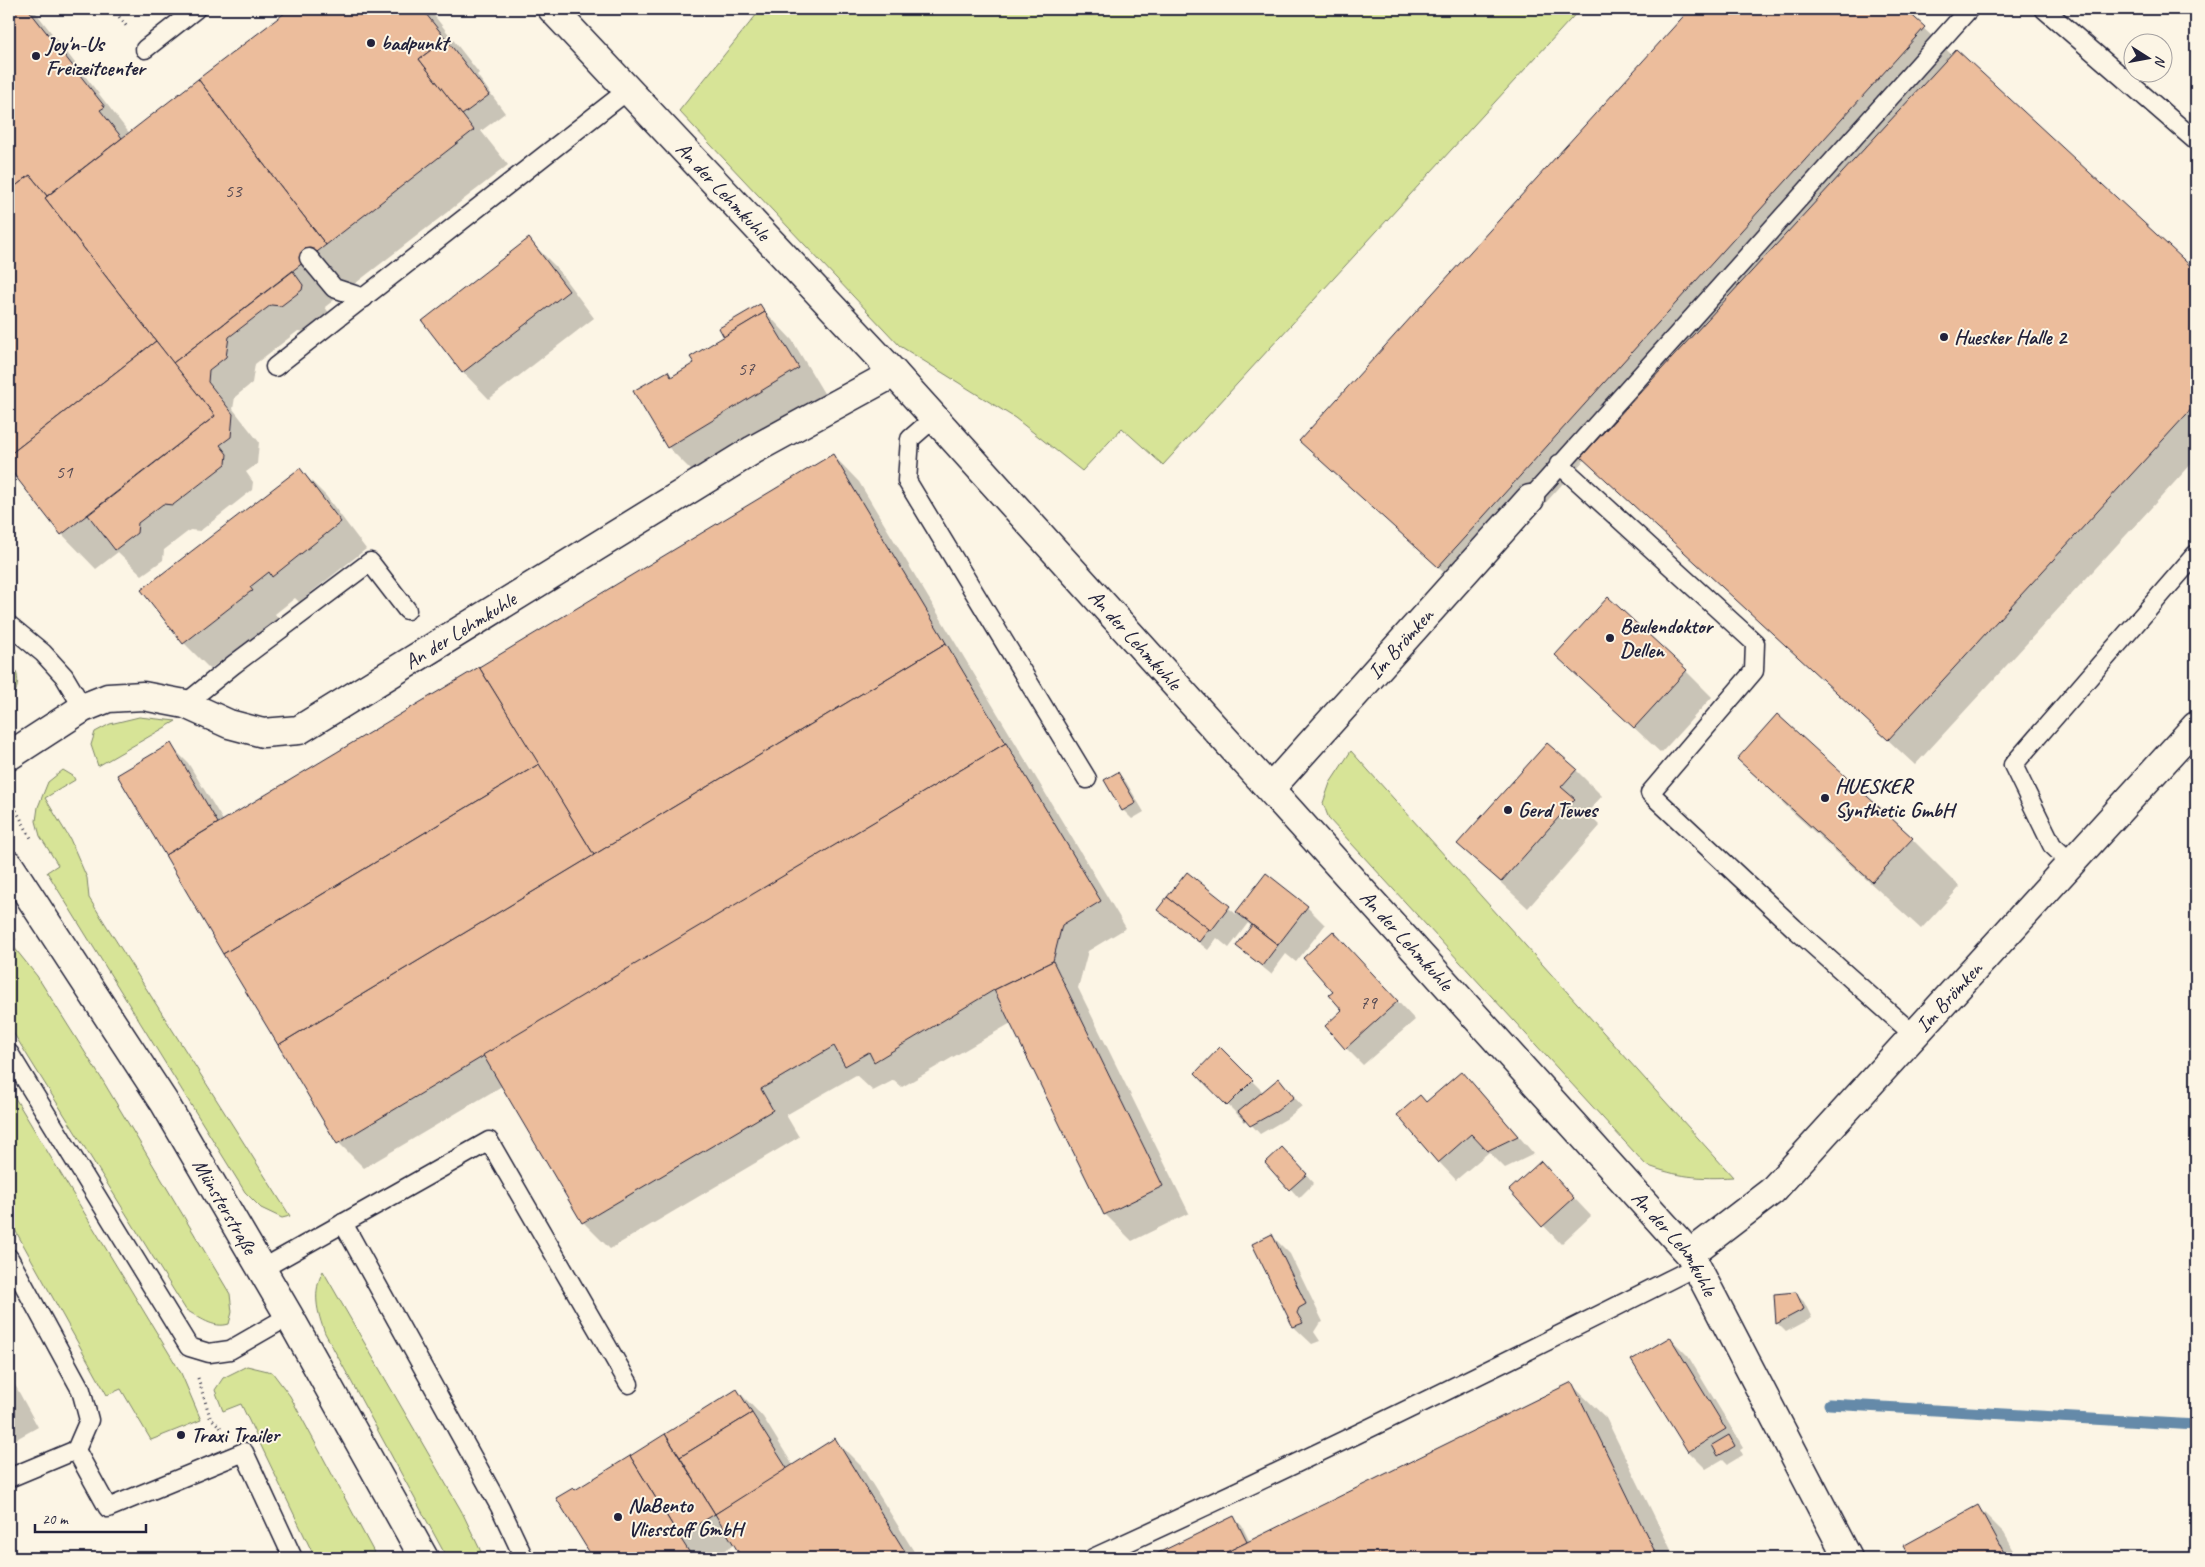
<svg xmlns="http://www.w3.org/2000/svg" width="2205" height="1567" viewBox="0 0 2205 1567" font-family="Caveat,sans-serif">
<style>
.green{fill:#d7e497;stroke:#7c8369}
.shadow{fill:#0003}
.lines{fill:none;stroke-linecap:round;stroke-linejoin:round}
.stream{stroke:#658aa9;stroke-width:11}
.building{fill:#ecbd9c;stroke:#22223b}
.service-casing{stroke:#22223b;stroke-width:21}
.minor-casing{stroke:#22223b;stroke-width:31}
.secondary-casing{stroke:#22223b;stroke-width:31}
.path{stroke:#22223b;stroke-width:3;stroke-dasharray:1 4;stroke-linecap:butt}
.service{stroke:#fcf5e5;stroke-width:18}
.minor{stroke:#fcf5e5;stroke-width:28}
.secondary{stroke:#fcf5e5;stroke-width:28}
.poi-dot{fill:#22223b;stroke:#fcf5e5;stroke-width:2}
.labels{text-anchor:middle;stroke-width:4;stroke-linejoin:round;paint-order:stroke}
.number-label{font-size:19px;fill:#544953}
.poi-label{font-size:21px;font-weight:bold;fill:#22223b;stroke:#fcf5e5;text-anchor:start}
.street-label{font-size:21px;fill:#22223b;stroke:#fcf5e5}
</style>
<rect width="100%" height="100%" fill="#fcf5e5"/>
<filter id="ink" filterUnits="userSpaceOnUse"><feTurbulence type="fractalNoise" baseFrequency=".02" numOctaves="2"/><feDisplacementMap in="SourceGraphic" scale="10" xChannelSelector="R" yChannelSelector="G"/><feConvolveMatrix kernelMatrix="1 2 1 2 8 2 1 2 1" color-interpolation-filters="sRGB"/></filter>
<g filter="url(#ink)">
<!-- green -->
<g class="green">
<path d="M761 9H1580L1163 465 1122 428 1082 471 1015 418 900 346 679 111Z"/>
<path d="M9 659C20 672 21 689 9 701Z"/>
<path d="M139 717 176 721 98 766 91 745 95 732 110 724Z"/>
<path d="M1351 751 1733 1177C1699 1179 1678 1177 1646 1165L1329 819 1323 803 1330 783Z"/>
<path d="M63 770 73 776 75 780 45 798 70 839 87 878 89 898 290 1216 282 1218 261 1208 245 1192 47 872 58 865 40 836 36 821 38 807 48 782Z"/>
<path d="M9 941 37 976 103 1081 230 1294 232 1312 229 1324C213 1329 199 1317 186 1310L9 1026Z"/>
<path d="M9 1088 181 1373 201 1420 151 1440 121 1389 107 1395 9 1219Z"/>
<path d="M323 1271 462 1512 484 1558H447L325 1333C317 1312 312 1292 323 1271Z"/>
<path d="M247 1366 272 1372 290 1396 377 1558H315L241 1404 223 1411 215 1390 223 1378Z"/>
</g>
<!-- shadow -->
<g class="shadow">
<path d="M9 9H33L130 134 292 9H429L479 73 477 75 505 113 481 131 508 165 325 307 329 313 328 316 307 332 298 331 255 364 252 383 235 397 233 409 259 442 257 464 246 472 253 482 252 490 200 531 190 530 164 550 163 560 142 575 118 552 96 569 62 534 9 466Z"/>
<path d="M1691 9H1903L1952 55 1956 51 2196 273V459L1915 765 1585 459 1465 592 1301 441Z"/>
<path d="M529 240 555 266 594 318 489 399 463 372 424 321Z"/>
<path d="M759 305 792 340 825 395 694 473 668 447V372L673 377 696 364Z"/>
<path d="M833 455 859 482 1126 928 1088 951 1078 988 1189 1213 1132 1241 1105 1214 1011 1023 902 1087 894 1080 873 1091 856 1075 786 1115 799 1137 610 1249 583 1222 502 1086 364 1168 338 1142 166 854 170 745 188 763 224 822Z"/>
<path d="M300 470 326 496 366 549 299 602 295 598 275 614 278 618 210 669 184 643Z"/>
<path d="M1557 655 1686 671 1712 697 1661 753Z"/>
<path d="M1739 758 1912 839 1960 887 1921 929 1787 807Z"/>
<path d="M1576 770 1602 796 1587 813 1600 826 1528 908 1459 844Z"/>
<path d="M1118 773 1126 782 1144 812 1132 819 1123 810Z"/>
<path d="M1187 874 1236 914 1266 875 1307 907 1325 925 1296 962 1286 954 1271 974 1237 946 1252 927 1248 923 1229 948 1217 938 1208 950 1159 910Z"/>
<path d="M1350 950 1415 1020 1363 1065 1346 1048 1344 1010 1335 992Z"/>
<path d="M1220 1049 1264 1093 1287 1089 1302 1106 1286 1119 1260 1134 1247 1120 1245 1122 1196 1073Z"/>
<path d="M1462 1073 1479 1090 1534 1154 1505 1168 1489 1152 1456 1180 1439 1162 1426 1103Z"/>
<path d="M1291 1158 1314 1183 1299 1198 1267 1163Z"/>
<path d="M1541 1163 1591 1216 1561 1244 1510 1190Z"/>
<path d="M1272 1236 1290 1254 1323 1322 1319 1324 1314 1332 1320 1341 1312 1344 1294 1327 1254 1245Z"/>
<path d="M1795 1293 1804 1302 1812 1318 1786 1332 1777 1323 1776 1295Z"/>
<path d="M1670 1338 1688 1356 1743 1447 1740 1449 1743 1455 1728 1464 1723 1459 1706 1469 1689 1452 1633 1361Z"/>
<path d="M9 1374 38 1427 9 1443Z"/>
<path d="M1571 1384 1606 1418 1675 1558H1150L1234 1518 1242 1526 1250 1542Z"/>
<path d="M737 1390 763 1417 794 1467 835 1440 861 1466 918 1558H743L735 1544 712 1558H595L558 1499 575 1492Z"/>
<path d="M1978 1507 2004 1533 2018 1558H1911L1905 1546Z"/>
</g>
<g class="lines">
<!-- stream -->
<path class="stream" d="M1829 1404 2196 1425"/>
</g>
<!-- building -->
<g class="building">
<path d="M9 9H28L105 107 100 110 122 138 47 196 30 175 9 191Z"/>
<path d="M290 9H422L446 39 419 59 474 130 326 245 198 79Z"/>
<path d="M1690 9H1905L1925 27 1438 567 1299 441Z"/>
<path d="M446 39 489 95 462 115 419 59Z"/>
<path d="M1956 49 2196 271V404L1888 740 1581 457Z"/>
<path d="M198 79 326 245 173 363 45 198Z"/>
<path d="M30 175 47 196 45 198 156 341 9 455V191Z"/>
<path d="M529 238 569 291 462 373 422 321Z"/>
<path d="M293 271 303 285 302 290 281 306 271 305 229 337 226 357 209 370 208 382 233 414 231 437 220 445 227 454 226 464 173 505 163 504 138 523 137 533 115 550 88 515 215 416 173 363Z"/>
<path d="M760 304 765 312 724 337 719 328Z"/>
<path d="M765 312 799 368 667 448 633 391 668 371 671 377 694 363 690 357Z"/>
<path d="M156 341 215 416 61 535 9 468V455Z"/>
<path d="M833 454 946 643 594 855 479 667Z"/>
<path d="M300 468 341 522 272 577 269 572 250 587 253 591 250 592 183 644 141 590Z"/>
<path d="M1608 597 1687 670 1634 728 1555 655Z"/>
<path d="M946 643 1006 743 337 1144 278 1045Z"/>
<path d="M479 667 539 764 223 954 165 855Z"/>
<path d="M1777 714 1913 838 1872 882 1737 759Z"/>
<path d="M171 743 218 823 165 855 117 775Z"/>
<path d="M1006 743 1101 901 1062 925 1053 961 994 990 874 1062 869 1052 845 1066 834 1046 761 1089 773 1110 582 1223 483 1055Z"/>
<path d="M1547 743 1577 769 1561 787 1575 799 1501 882 1457 844Z"/>
<path d="M539 764 594 855 278 1045 223 954Z"/>
<path d="M1118 772 1136 803 1122 811 1104 780Z"/>
<path d="M1187 872 1230 906 1211 931 1167 897Z"/>
<path d="M1266 873 1308 906 1278 945 1236 912Z"/>
<path d="M1167 897 1209 929 1199 942 1157 910Z"/>
<path d="M1252 925 1278 945 1262 966 1236 946Z"/>
<path d="M1333 931 1398 1001 1345 1049 1325 1026 1342 1010 1329 995 1333 992 1303 958Z"/>
<path d="M1053 961 1163 1186 1104 1215 994 990Z"/>
<path d="M1220 1047 1253 1080 1227 1106 1195 1073Z"/>
<path d="M1462 1071 1518 1136 1487 1151 1471 1134 1438 1163 1397 1115 1420 1095 1426 1102Z"/>
<path d="M1279 1078 1294 1097 1277 1111 1250 1126 1238 1112Z"/>
<path d="M1282 1147 1307 1174 1289 1190 1265 1163Z"/>
<path d="M1541 1161 1574 1198 1542 1227 1509 1190Z"/>
<path d="M1272 1234 1306 1304 1299 1308 1297 1313 1303 1323 1293 1327 1252 1244Z"/>
<path d="M1796 1292 1804 1309 1776 1324 1774 1294Z"/>
<path d="M1670 1337 1726 1429 1688 1452 1631 1360Z"/>
<path d="M1572 1382 1658 1558H1214L1247 1542Z"/>
<path d="M737 1389 752 1413 680 1457 665 1434Z"/>
<path d="M752 1413 788 1470 715 1514 680 1457Z"/>
<path d="M665 1434 715 1514 679 1536 630 1456Z"/>
<path d="M1729 1435 1735 1446 1718 1456 1712 1445Z"/>
<path d="M835 1438 909 1558H742L715 1514Z"/>
<path d="M630 1456 679 1536 693 1558H593L556 1498 573 1488 575 1490Z"/>
<path d="M1978 1505 2007 1558H1910L1903 1546Z"/>
<path d="M1234 1516 1247 1542 1214 1558H1148Z"/>
</g>
<g class="lines">
<!-- service casing -->
<g class="service-casing">
<g id="service">
<path d="M2044 9 2196 141"/>
<path d="M145 49 196 9"/>
<path d="M309 258 334 288 364 298"/>
<path d="M275 367 628 90"/>
<path d="M934 418 910 439 907 481 1087 779"/>
<path d="M1559 464 1755 643 1754 671 1650 793 1794 928 1913 1034"/>
<path d="M1530 499 1969 9"/>
<path d="M9 625 43 653 64 676 83 708"/>
<path d="M185 704 233 665 370 562 407 610"/>
<path d="M2071 863 2052 845 2013 765 2196 554"/>
<path d="M9 1053 189 1347 209 1353 230 1350 289 1316"/>
<path d="M343 1223 500 1507 524 1558"/>
<path d="M9 1258 81 1390 89 1420 76 1450 9 1478"/>
<path d="M262 1269 489 1141 629 1384"/>
<path d="M76 1450 108 1508 244 1452 293 1558"/>
<path d="M1093 1558C1296 1466 1497 1367 1697 1266"/>
</g>
</g>
<!-- minor casing -->
<g class="minor-casing">
<g id="minor">
<path id="s1" d="M552 9 894 373 1690 1254 1848 1558"/>
<path id="s2" d="M9 756 83 708 108 698 143 696 185 704 229 724 263 733 299 730 753 450 894 373"/>
<path id="s3" d="M1271 788 1530 499"/>
<path id="s4" d="M1690 1254 1772 1191 2196 726"/>
</g>
</g>
<!-- secondary casing -->
<g class="secondary-casing">
<g id="secondary">
<path id="s5" d="M9 865 164 1102 289 1316 424 1558"/>
</g>
</g>
<!-- path -->
<g class="path">
<path d="M113 9 127 27"/>
<path d="M9 797 31 838"/>
<path d="M9 931 15 940"/>
<path d="M198 1378 210 1417 223 1430"/>
</g>
<!-- service -->
<use href="#service" class="service"/>
<!-- minor -->
<use href="#minor" class="minor"/>
<!-- secondary -->
<use href="#secondary" class="secondary"/>
</g>
</g>
<!-- markers -->
<g class="poi-dot">
<circle cx="371" cy="43" r="5"/>
<circle cx="36" cy="56" r="5"/>
<circle cx="1944" cy="337" r="5"/>
<circle cx="1610" cy="638" r="5"/>
<circle cx="1825" cy="798" r="5"/>
<circle cx="1508" cy="810" r="5"/>
<circle cx="181" cy="1435" r="5"/>
<circle cx="618" cy="1517" r="5"/>
</g>
<g class="labels">
<!-- number labels -->
<g class="number-label">
<text x="233" y="197">53</text>
<text x="746" y="375">57</text>
<text x="64" y="478">51</text>
<text x="1368" y="1009">79</text>
</g>
<!-- poi labels -->
<g class="poi-label">
<text x="381" y="50">badpunkt</text>
<text x="46" y="51">Joy'n-Us<tspan x="46" dy="24">Freizeitcenter</tspan></text>
<text x="1954" y="344">Huesker Halle 2</text>
<text x="1620" y="633">Beulendoktor<tspan x="1620" dy="24">Dellen</tspan></text>
<text x="1835" y="793">HUESKER<tspan x="1835" dy="24">Synthetic GmbH</tspan></text>
<text x="1518" y="817">Gerd Tewes</text>
<text x="191" y="1442">Traxi Trailer</text>
<text x="628" y="1512">NaBento<tspan x="628" dy="24">Vliesstoff GmbH</tspan></text>
</g>
<!-- street labels -->
<g class="street-label">
<text dy="7" stroke="none"><textPath href="#s1" startOffset="250">An der Lehmkuhle</textPath></text>
<text dy="7" stroke="none"><textPath href="#s2" startOffset="502">An der Lehmkuhle</textPath></text>
<text dy="7" stroke="none"><textPath href="#s1" startOffset="859">An der Lehmkuhle</textPath></text>
<text dy="7" stroke="none"><textPath href="#s3" startOffset="194">Im Brömken</textPath></text>
<text dy="7" stroke="none"><textPath href="#s1" startOffset="1264">An der Lehmkuhle</textPath></text>
<text dy="7" stroke="none"><textPath href="#s4" startOffset="366">Im Brömken</textPath></text>
<text dy="7" stroke="none"><textPath href="#s5" startOffset="404">Münsterstraße</textPath></text>
<text dy="7" stroke="none"><textPath href="#s1" startOffset="1669">An der Lehmkuhle</textPath></text>
</g>
</g>
<!-- margin -->
<rect width="2205" height="1567" fill="none" stroke="#fcf5e5" stroke-width="30"/>
<rect x="15" y="15" width="2175" height="1537" fill="none" stroke="#22223b" stroke-width="2" filter="url(#ink)"/>
<!-- north arrow -->
<g transform="translate(2148 58) rotate(101)"><circle r="24" fill="#fcf5e5" stroke="#a5a1a1"/>
<path d="M0-4L9 19L0 12L-9 19Z" fill="#22223b"/>
<text y="-8" font-size="14" font-weight="bold" text-anchor="middle" fill="#22223b">N</text>
</g>
<!-- scale -->
<path d="M35 1524v8h111v-8" fill="none" stroke="#22223b" stroke-width="2.5"/>
<text x="42" y="1524" font-size="15" fill="#22223b" stroke="#fcf5e5" stroke-width="4" paint-order="stroke">20 m</text>
</svg>
